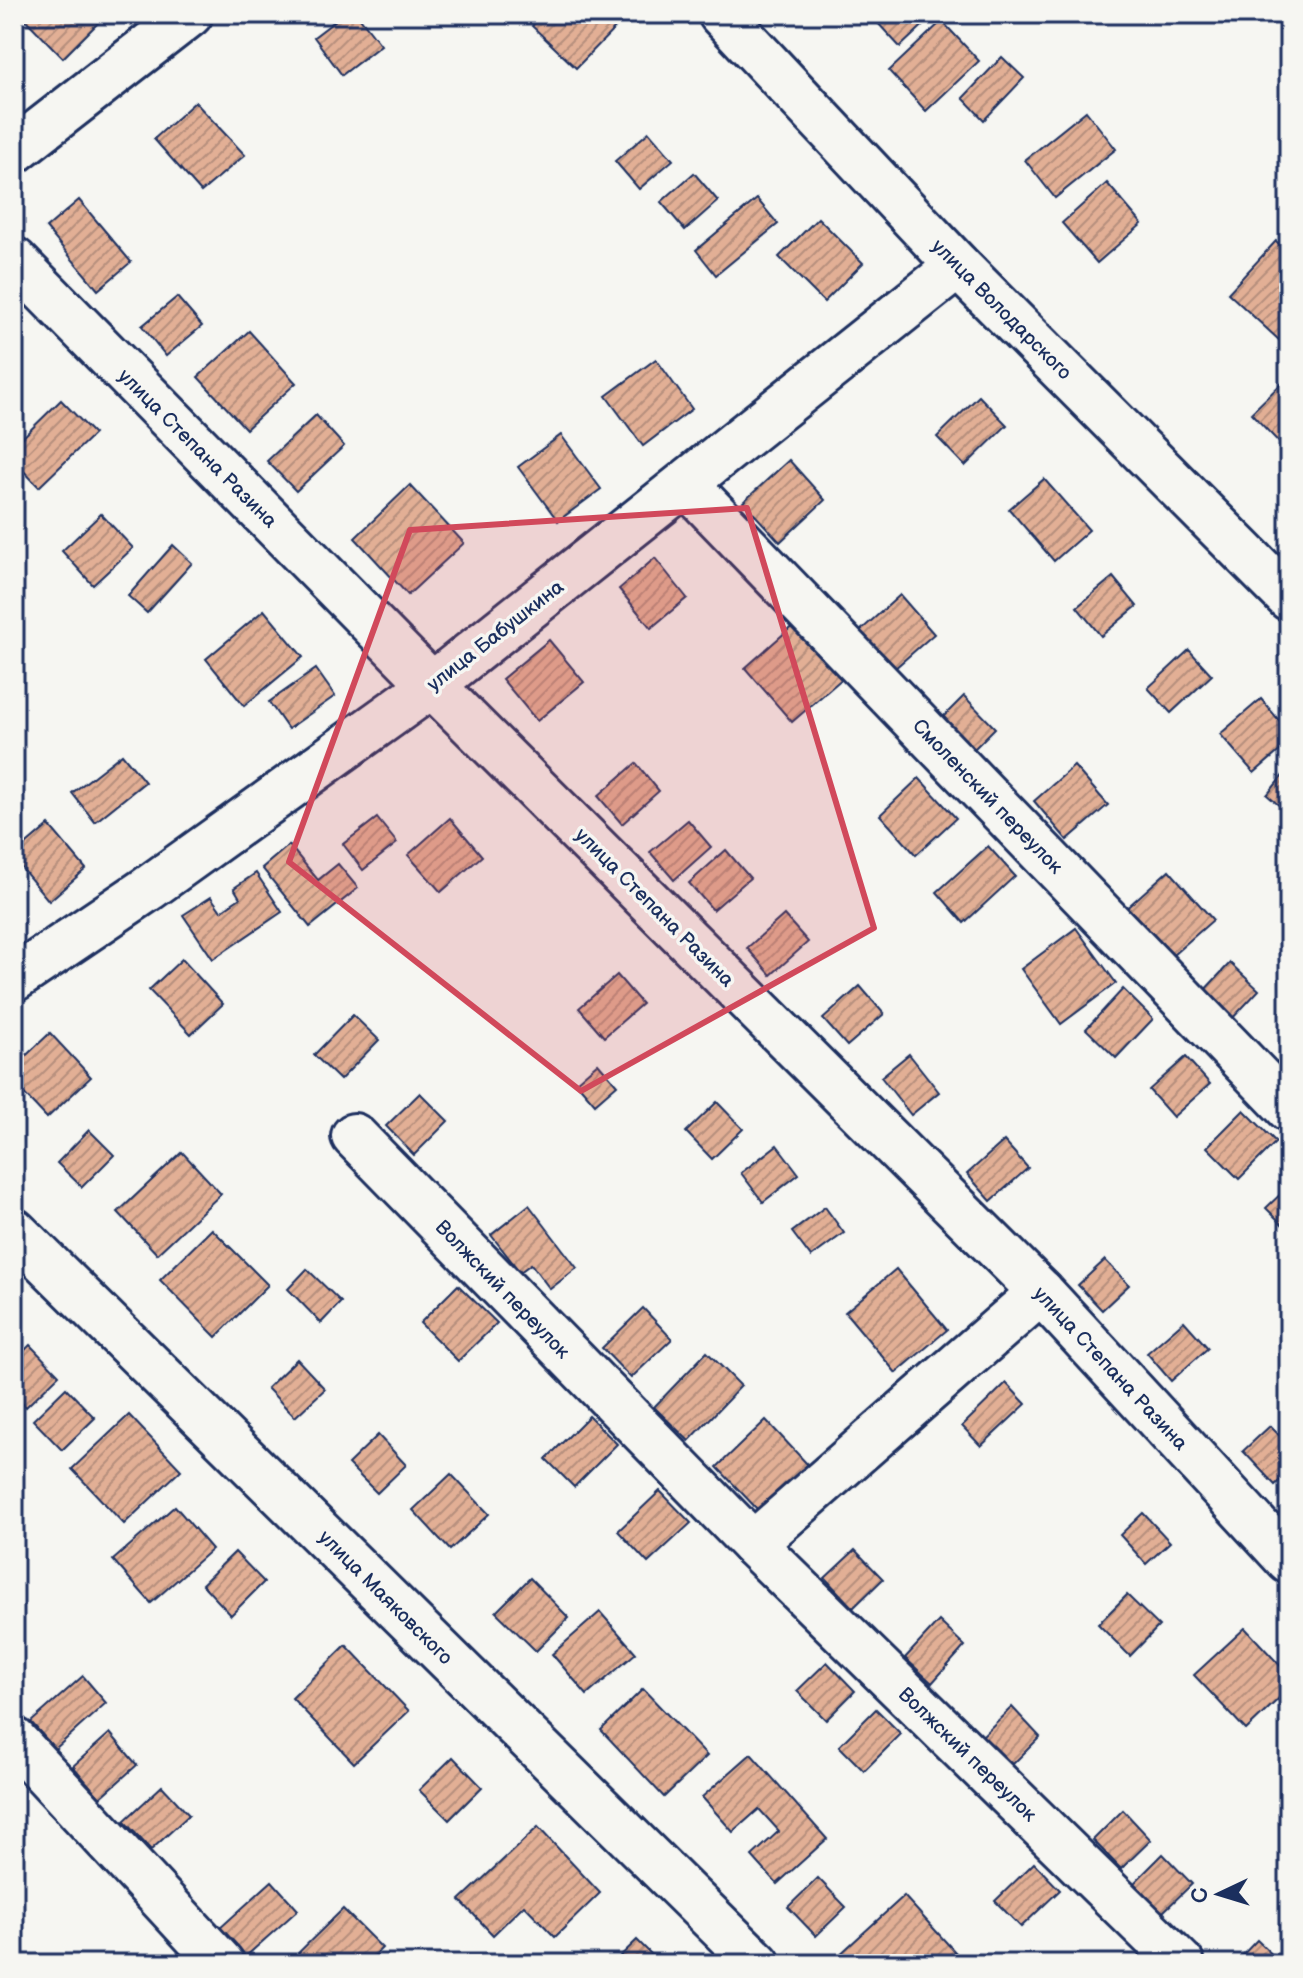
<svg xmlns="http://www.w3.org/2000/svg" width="1303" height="1978" viewBox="0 0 1303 1978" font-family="'Balsamiq Sans',sans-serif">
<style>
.building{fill:url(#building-hatch);stroke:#1b2f5e;stroke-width:2}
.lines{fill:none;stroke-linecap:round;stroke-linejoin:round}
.minor-casing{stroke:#1b2f5e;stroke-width:50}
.minor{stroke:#f6f6f2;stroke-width:44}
.marked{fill:#d1495b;fill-opacity:0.2;stroke:#d1495b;stroke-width:6;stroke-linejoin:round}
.labels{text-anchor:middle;stroke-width:7;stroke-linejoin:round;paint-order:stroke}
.street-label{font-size:20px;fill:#1b2f5e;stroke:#f6f6f2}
</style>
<defs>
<pattern id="building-hatch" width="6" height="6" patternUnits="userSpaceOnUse" patternTransform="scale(2)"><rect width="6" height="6" fill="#e2af95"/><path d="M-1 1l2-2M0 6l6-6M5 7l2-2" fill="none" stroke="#b68f7d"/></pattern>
</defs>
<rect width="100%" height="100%" fill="#f6f6f2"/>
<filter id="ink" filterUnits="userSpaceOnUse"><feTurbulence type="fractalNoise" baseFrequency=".0125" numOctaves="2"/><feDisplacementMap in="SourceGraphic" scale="16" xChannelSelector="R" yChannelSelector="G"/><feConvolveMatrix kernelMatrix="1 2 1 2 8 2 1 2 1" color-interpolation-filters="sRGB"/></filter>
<g filter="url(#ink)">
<!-- building -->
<g class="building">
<path d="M20 14H107L63 58Z"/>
<path d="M344 14H357L381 45 342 75 314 37Z"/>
<path d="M543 14H623L626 17 576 68 532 26Z"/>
<path d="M883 14H929L932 17 900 47 876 21Z"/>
<path d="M942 21 979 61 926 111 889 71Z"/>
<path d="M1002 57 1024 78 984 120 963 98Z"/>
<path d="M195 102 245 155 201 192 154 139Z"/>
<path d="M1086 111 1116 149 1055 198 1025 160Z"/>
<path d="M649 132 673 160 639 189 615 161Z"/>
<path d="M694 173 718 201 685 230 661 202Z"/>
<path d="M1107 183 1142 224 1097 263 1062 223Z"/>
<path d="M757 199 778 224 716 275 696 250Z"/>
<path d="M79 200 131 262 98 290 46 228Z"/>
<path d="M818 218 863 263 824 302 779 257Z"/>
<path d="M1276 241 1289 253V330L1279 340 1228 293Z"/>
<path d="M177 297 202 326 166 356 142 326Z"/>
<path d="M249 331 296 383 246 429 198 377Z"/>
<path d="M656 359 692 409 643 446 606 396Z"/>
<path d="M1289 376V453L1251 413Z"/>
<path d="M979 396 1007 425 965 466 937 437Z"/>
<path d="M61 400 94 434 39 487 14 461V446Z"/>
<path d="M316 415 344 446 296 491 267 461Z"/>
<path d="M561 435 601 489 558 521 518 467Z"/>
<path d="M789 460 825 500 780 542 743 502Z"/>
<path d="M1044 479 1089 530 1054 561 1009 509Z"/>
<path d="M410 485 464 543 408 595 355 538Z"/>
<path d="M101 514 133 548 93 585 62 551Z"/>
<path d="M173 545 192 563 147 613 128 596Z"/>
<path d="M655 558 687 598 651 628 619 589Z"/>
<path d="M1113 577 1137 606 1101 636 1077 607Z"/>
<path d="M900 595 934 634 894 669 860 631Z"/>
<path d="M264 610 303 657 244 706 206 659Z"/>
<path d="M796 623 844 677 792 722 745 668Z"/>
<path d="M549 640 584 682 537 721 502 679Z"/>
<path d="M1189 650 1212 675 1171 713 1148 688Z"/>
<path d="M316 669 335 696 288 729 269 702Z"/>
<path d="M964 696 995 728 968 755 937 723Z"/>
<path d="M1261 699 1289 732V743L1254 773 1220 734Z"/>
<path d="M122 754 145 782 95 822 72 793Z"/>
<path d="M636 763 659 791 622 824 598 796Z"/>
<path d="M1074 766 1108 805 1067 840 1034 801Z"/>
<path d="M1289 768V814L1267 795Z"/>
<path d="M919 778 956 818 916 855 880 815Z"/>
<path d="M377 818 397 843 363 870 343 844Z"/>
<path d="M450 818 482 856 441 892 408 855Z"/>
<path d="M688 820 711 847 674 880 650 852Z"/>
<path d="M49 825 86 869 49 901 14 859V855Z"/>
<path d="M289 845 318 880 338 864 358 888 310 927 262 868Z"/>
<path d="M988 846 1015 876 964 923 937 892Z"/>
<path d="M726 850 750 878 713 910 689 883Z"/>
<path d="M1169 870 1213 920 1165 962 1122 912Z"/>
<path d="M256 873 282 912 213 959 183 915 211 897 221 911 240 898 234 888Z"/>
<path d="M784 915 808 942 771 975 747 948Z"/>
<path d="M1076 928 1116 983 1061 1024 1021 969Z"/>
<path d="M182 959 223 1004 191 1034 149 990Z"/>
<path d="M1230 963 1259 990 1230 1021 1201 994Z"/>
<path d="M617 975 642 1004 604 1037 579 1008Z"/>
<path d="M860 986 884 1014 847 1046 823 1019Z"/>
<path d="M1123 989 1153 1019 1116 1058 1086 1029Z"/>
<path d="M353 1015 379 1040 340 1080 314 1055Z"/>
<path d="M50 1033 91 1077 47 1118 14 1083V1067Z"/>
<path d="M909 1054 939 1092 911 1115 881 1077Z"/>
<path d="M1186 1057 1210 1084 1173 1117 1149 1090Z"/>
<path d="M598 1063 617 1085 595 1104 576 1082Z"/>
<path d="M420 1093 448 1121 414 1155 386 1126Z"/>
<path d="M717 1102 743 1129 712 1159 686 1132Z"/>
<path d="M1244 1110 1276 1142 1239 1179 1207 1147Z"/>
<path d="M89 1130 114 1155 82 1187 57 1163Z"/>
<path d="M1004 1141 1028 1168 991 1201 967 1174Z"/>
<path d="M777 1145 799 1174 763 1202 741 1173Z"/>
<path d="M182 1152 221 1194 157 1254 118 1212Z"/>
<path d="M1289 1186V1231L1266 1208Z"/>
<path d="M529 1205 577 1268 550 1289 531 1264 520 1272 491 1235Z"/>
<path d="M825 1207 844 1233 811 1257 792 1232Z"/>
<path d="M212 1229 268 1285 216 1337 160 1280Z"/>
<path d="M1105 1260 1129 1285 1102 1310 1078 1285Z"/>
<path d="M307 1269 341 1302 321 1323 288 1289Z"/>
<path d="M896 1269 947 1330 896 1373 845 1312Z"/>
<path d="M458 1285 497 1323 458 1361 420 1323Z"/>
<path d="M643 1308 672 1339 631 1378 602 1348Z"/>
<path d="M1184 1321 1208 1348 1171 1381 1147 1353Z"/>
<path d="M30 1345 59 1375 26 1407 14 1395V1361Z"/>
<path d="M707 1352 741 1386 689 1441 654 1407Z"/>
<path d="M297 1359 325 1389 295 1417 267 1388Z"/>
<path d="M1006 1383 1026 1404 981 1446 962 1426Z"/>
<path d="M66 1388 95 1418 62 1450 33 1420Z"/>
<path d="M129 1415 181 1470 124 1524 72 1469Z"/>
<path d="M589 1416 617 1444 574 1487 546 1459Z"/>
<path d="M766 1420 808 1465 759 1511 717 1467Z"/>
<path d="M1270 1426 1289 1445V1472L1275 1485 1243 1451Z"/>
<path d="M378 1435 406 1465 377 1493 348 1464Z"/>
<path d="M451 1474 489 1514 450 1550 413 1510Z"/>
<path d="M660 1491 691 1523 648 1563 618 1531Z"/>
<path d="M175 1506 212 1549 151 1603 113 1560Z"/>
<path d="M1143 1513 1170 1542 1146 1564 1120 1535Z"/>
<path d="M855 1550 883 1579 853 1608 825 1578Z"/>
<path d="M235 1552 264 1582 231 1615 202 1584Z"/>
<path d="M530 1578 569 1618 536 1651 496 1612Z"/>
<path d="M1127 1595 1159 1626 1130 1656 1098 1624Z"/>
<path d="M600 1612 636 1653 587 1695 552 1654Z"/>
<path d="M939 1621 965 1646 932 1683 905 1658Z"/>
<path d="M1245 1628 1289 1675V1689L1246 1730 1194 1675Z"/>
<path d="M346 1645 409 1711 354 1763 292 1698Z"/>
<path d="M827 1662 855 1691 826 1720 797 1691Z"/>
<path d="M83 1676 106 1703 55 1749 31 1722Z"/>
<path d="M643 1689 707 1756 664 1797 601 1730Z"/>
<path d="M1012 1707 1040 1737 1011 1766 982 1736Z"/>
<path d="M876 1709 901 1734 864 1771 839 1746Z"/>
<path d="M110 1733 137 1765 100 1798 73 1766Z"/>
<path d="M751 1754 827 1839 777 1884 752 1856 779 1831 759 1809 733 1832 702 1797Z"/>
<path d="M453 1757 482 1787 449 1820 419 1790Z"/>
<path d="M162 1786 189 1815 151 1850 124 1821Z"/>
<path d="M1123 1810 1151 1840 1121 1869 1093 1840Z"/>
<path d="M538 1827 600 1893 555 1937 524 1905 493 1935 460 1900Z"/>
<path d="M1163 1854 1192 1884 1162 1913 1134 1883Z"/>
<path d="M1034 1863 1060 1890 1021 1927 995 1901Z"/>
<path d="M818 1878 846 1907 816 1936 788 1907Z"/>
<path d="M272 1881 298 1910 244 1958 219 1929Z"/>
<path d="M904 1896 956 1953 944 1964H846L838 1956Z"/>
<path d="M343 1909 382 1948 366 1964H287Z"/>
<path d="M637 1940 661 1964H612Z"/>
<path d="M1257 1940 1282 1964H1234Z"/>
</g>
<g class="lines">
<!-- minor casing -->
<g class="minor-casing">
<g id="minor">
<path d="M721 14 958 266 1289 598"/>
<path d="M14 151 190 14"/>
<path d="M14 260 432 685 1041 1292 1289 1561"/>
<path d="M686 484 1289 1109"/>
<path d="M14 979 149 888 432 685 958 266"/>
<path d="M354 1136 753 1544 1182 1964"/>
<path d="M14 1231 758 1964"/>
<path d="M753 1544 1041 1292"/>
<path d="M14 1740 222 1964"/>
</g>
</g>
<!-- minor -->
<use href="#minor" class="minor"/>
</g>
</g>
<!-- marked area -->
<path class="marked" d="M747 508 874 928 581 1091 289 862 410 530Z"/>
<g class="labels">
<!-- street labels -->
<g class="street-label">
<text transform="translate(1002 309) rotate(45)" y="7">улица Володарского</text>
<text transform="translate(198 448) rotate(45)" y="7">улица Степана Разина</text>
<text transform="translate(495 635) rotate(-38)" y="7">улица Бабушкина</text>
<text transform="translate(988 796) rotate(46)" y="7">Смоленский переулок</text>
<text transform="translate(655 907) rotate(45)" y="7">улица Степана Разина</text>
<text transform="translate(503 1289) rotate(46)" y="7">Волжский переулок</text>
<text transform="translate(1111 1368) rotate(47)" y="7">улица Степана Разина</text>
<text transform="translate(386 1597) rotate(45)" y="7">улица Маяковского</text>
<text transform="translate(968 1754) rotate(44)" y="7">Волжский переулок</text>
</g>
</g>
<!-- margin -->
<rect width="1303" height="1978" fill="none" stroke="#f6f6f2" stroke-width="48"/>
<rect x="24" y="24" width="1255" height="1930" fill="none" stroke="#1b2f5e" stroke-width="3" filter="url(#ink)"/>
<!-- north arrow -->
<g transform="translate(1219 1894) rotate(266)" stroke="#f6f6f2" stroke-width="6" paint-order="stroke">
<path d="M0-6L14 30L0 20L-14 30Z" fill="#1b2f5e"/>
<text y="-12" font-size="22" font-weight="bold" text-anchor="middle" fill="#1b2f5e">С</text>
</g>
</svg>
